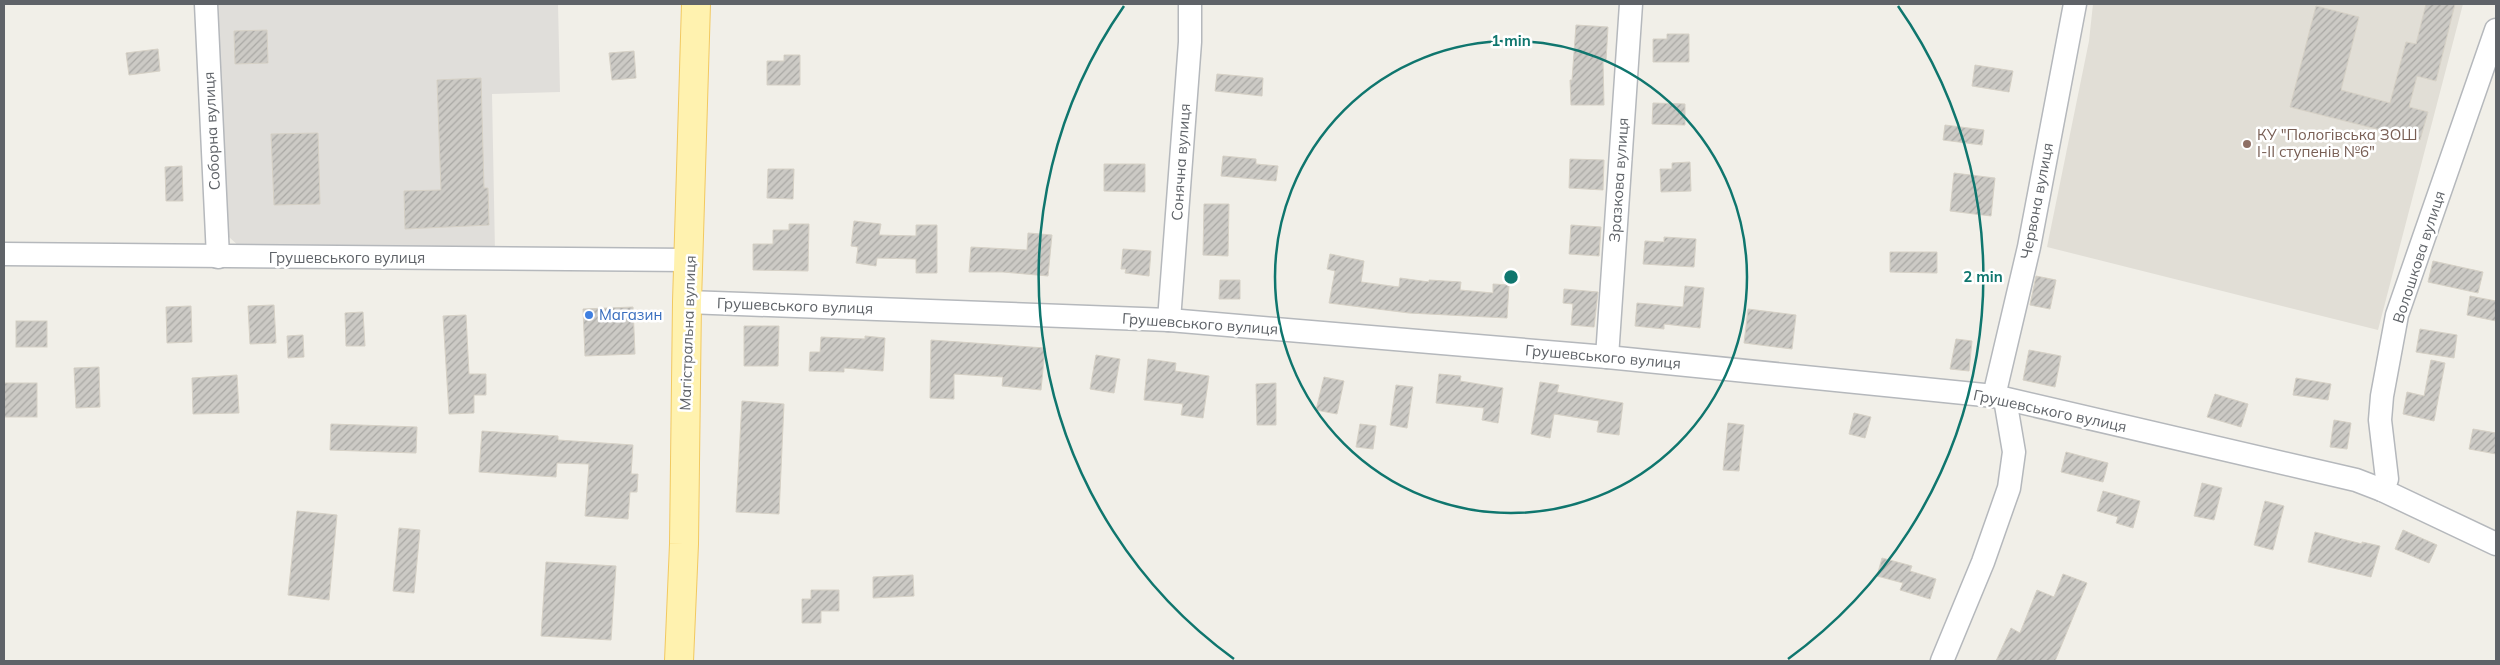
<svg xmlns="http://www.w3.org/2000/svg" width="2500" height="665" viewBox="0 0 2500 665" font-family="Mulish,sans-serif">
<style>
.industrial{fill:#e0deda}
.education{fill:#e1ded6}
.building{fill:url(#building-hatch);stroke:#d6d1c6}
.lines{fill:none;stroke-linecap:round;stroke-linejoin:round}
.street-casing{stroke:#b5b8bc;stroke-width:25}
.primary-casing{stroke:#f2c960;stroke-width:30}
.street{stroke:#fff;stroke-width:22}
.primary{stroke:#fff2af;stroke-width:28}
.ring{fill:none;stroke:#0f766e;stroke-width:2.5}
.education-dot{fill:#8d6e63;stroke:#fff;stroke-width:2}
.shop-dot{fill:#3f7fe0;stroke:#fff;stroke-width:2}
.labels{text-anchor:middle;stroke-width:5;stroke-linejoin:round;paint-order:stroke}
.street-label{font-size:15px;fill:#5f6368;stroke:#fff}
.education-label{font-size:15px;fill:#785e54;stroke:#fff;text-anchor:start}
.shop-label{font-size:15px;fill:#366cbe;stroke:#fff;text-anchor:start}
.centre{fill:#0f766e;stroke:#fff;stroke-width:2.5}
.ring-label{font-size:15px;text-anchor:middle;font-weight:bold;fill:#0f766e;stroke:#fff;stroke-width:5;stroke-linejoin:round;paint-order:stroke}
</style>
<defs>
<pattern id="building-hatch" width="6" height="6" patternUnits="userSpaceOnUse" patternTransform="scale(1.25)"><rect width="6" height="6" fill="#cccac5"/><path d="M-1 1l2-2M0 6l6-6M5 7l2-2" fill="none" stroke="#a9a8a4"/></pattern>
</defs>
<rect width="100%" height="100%" fill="#f1efe8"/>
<!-- industrial -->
<path class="industrial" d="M218 4H558L560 92 492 94 495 252 242 249 229 237 225 217Z"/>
<!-- education -->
<path class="education" d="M2093 4H2463L2378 330 2047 247 2089 41Z"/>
<!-- building -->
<g class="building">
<path d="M2426 4H2455L2436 81 2417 76 2409 107 2428 112 2420 140 2290 107 2316 6 2359 17 2341 90 2390 103 2406 42 2416 44Z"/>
<path d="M1576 25 1608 27 1606 61H1603L1604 105H1571L1570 80H1572Z"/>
<path d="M267 30 268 63 235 64 234 31Z"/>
<path d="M1667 34H1689V62H1653V39H1667Z"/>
<path d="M158 49 160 71 129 75 126 53Z"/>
<path d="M634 51 636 78 612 80 609 53Z"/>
<path d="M784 55H800V85H767V61H784Z"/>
<path d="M1975 65 2013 71 2009 92 1972 86Z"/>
<path d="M1217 74 1263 78 1262 96 1215 91Z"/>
<path d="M481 78 484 188H488L489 225 405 229 404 191 441 190 437 80Z"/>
<path d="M1653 103 1685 104V125L1652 124Z"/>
<path d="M1945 125 1984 130 1982 145 1943 140Z"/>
<path d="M318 133 320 204 274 205 271 134Z"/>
<path d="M1223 156 1256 159V164L1278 166 1276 181 1221 176Z"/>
<path d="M1570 159 1604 160 1603 190 1569 188Z"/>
<path d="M1690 162 1691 191 1661 192 1660 169H1672V163Z"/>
<path d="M1104 164H1145V192L1104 191Z"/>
<path d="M182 166 183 201H166L165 167Z"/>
<path d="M768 169H794L793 199 767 198Z"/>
<path d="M1954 173 1995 178 1991 216 1950 211Z"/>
<path d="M1204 204H1229L1228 256 1203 255Z"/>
<path d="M854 221 881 224 879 235 916 236V225H937V273H916V259L877 258 876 266 856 263 858 247 851 246Z"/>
<path d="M789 224H809L808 271 753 270V244H773V230H789Z"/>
<path d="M1571 225 1601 227 1599 256 1569 254Z"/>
<path d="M1028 233 1052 235 1048 276 1003 272H969L971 247 1027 250Z"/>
<path d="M1664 237 1696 239 1694 267 1643 264 1645 241 1664 242Z"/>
<path d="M1123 249 1151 251 1149 276 1125 273 1126 269H1121Z"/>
<path d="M1890 252H1937V273L1890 272Z"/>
<path d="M1330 254 1364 261 1361 282 1399 287 1400 278 1429 282V280L1461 282 1460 290 1493 293V284L1509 285 1507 318 1409 313 1329 303 1335 271 1327 269Z"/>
<path d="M2433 261 2483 272 2478 293 2428 282Z"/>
<path d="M2036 276 2056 280 2050 309 2030 305Z"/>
<path d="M1220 280H1240V299H1219Z"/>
<path d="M1685 286 1704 288 1700 328 1664 324V329L1635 326 1637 303 1683 307Z"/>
<path d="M1564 289 1598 292 1594 327 1571 325 1573 304 1563 303Z"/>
<path d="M2470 296 2496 301V321L2467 315Z"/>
<path d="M274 305 276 343 250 344 248 306Z"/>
<path d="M191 306 192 342 167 343 166 307Z"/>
<path d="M633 307 635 354 585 356 583 309Z"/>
<path d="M1748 309 1796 315 1792 349 1744 343Z"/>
<path d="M363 312 365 346H346L345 313Z"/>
<path d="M466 315 469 374H486V395H474V413L449 414 443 316Z"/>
<rect x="16" y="321" width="31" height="26"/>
<path d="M744 326H779L778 366H744Z"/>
<path d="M2420 329 2457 335 2454 358 2416 352Z"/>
<path d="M303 335 304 357 288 358 287 336Z"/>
<path d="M865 336 885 338 883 371 844 368V372L809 371 810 352H820L821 337 865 339Z"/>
<path d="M1956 339 1972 341 1969 371 1950 369Z"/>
<path d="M931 340 1045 348 1041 390 1002 386 1003 377 954 374V399L930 398Z"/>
<path d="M2029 350 2061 356 2055 387 2023 380Z"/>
<path d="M1096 355 1120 359 1114 393 1090 389Z"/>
<path d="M1148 359 1176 363 1175 371 1209 376 1203 418 1181 415 1183 404 1144 400Z"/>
<path d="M2431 360 2445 363 2434 421 2403 414 2407 392 2424 396Z"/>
<path d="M99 367 100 407 76 408 74 368Z"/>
<path d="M1439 374 1461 376 1460 381 1503 388 1498 423 1482 420 1484 408 1436 403Z"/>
<path d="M237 375 239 413 193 414 192 378Z"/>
<path d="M1324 377 1344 381 1337 414 1316 410Z"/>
<path d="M2296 378 2331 384 2328 400 2293 395Z"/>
<path d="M1540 382 1559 385 1557 392 1623 403 1619 435 1597 432 1599 421 1554 414 1550 438 1531 434Z"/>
<rect x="4" y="383" width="33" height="34"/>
<path d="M1276 383V425H1257L1256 384Z"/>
<path d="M1396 385 1413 387 1407 428 1390 425Z"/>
<path d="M2215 394 2248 404 2241 427 2207 417Z"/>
<path d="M742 401 784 404 779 514 736 512Z"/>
<path d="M1854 413 1871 417 1865 438 1849 434Z"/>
<path d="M2334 420 2351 423 2347 449 2330 447Z"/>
<path d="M1728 423 1744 425 1739 471 1723 470Z"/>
<path d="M331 424 417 427 416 453 330 450Z"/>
<path d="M1360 424 1376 426 1373 449 1356 447Z"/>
<path d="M2473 429 2496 433V454L2469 449Z"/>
<path d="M482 431 558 436V440L633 445 631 474H638L637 492H630L628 519 585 516 589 464 557 463 556 477 479 472Z"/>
<path d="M2066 452 2108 463 2103 482 2061 472Z"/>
<path d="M2202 483 2222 488 2214 520 2194 516Z"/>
<path d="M2103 491 2140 501 2133 528 2116 523 2118 517 2097 511Z"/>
<path d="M2265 501 2284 506 2273 550 2254 545Z"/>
<path d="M297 511 337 515 329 600 288 595Z"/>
<path d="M399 528 420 530 414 593 393 591Z"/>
<path d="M2403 530 2437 545 2429 563 2395 549Z"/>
<path d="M2315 532 2362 544V542L2380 546 2371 577 2308 562Z"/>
<path d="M1882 558 1912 566 1910 571 1936 579 1930 599 1900 590 1903 583 1877 576Z"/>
<path d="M546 562 616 566 611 640 541 636Z"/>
<path d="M2063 574 2087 583 2055 661H1996L2011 628 2020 633 2037 590 2054 597Z"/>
<path d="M913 575 914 596 873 598V577Z"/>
<path d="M811 590H839V611H821V623H802V599H811Z"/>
</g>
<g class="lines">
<!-- street casing -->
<g class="street-casing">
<g id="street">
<path d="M206 4 218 257"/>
<path d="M4 254 690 260"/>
<path d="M687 302 1169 320 1607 357 1994 396 2356 480 2382 490 2496 544"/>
<path d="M1169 320 1190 42V4"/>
<path d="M1607 357 1631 4"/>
<path d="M1994 396 2029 247 2075 4"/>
<path d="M2382 490 2387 479 2380 420 2382 396 2397 315 2496 30"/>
<path d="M1942 661 1983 562 2009 488 2014 452 2005 399"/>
</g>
</g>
<!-- primary casing -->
<g class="primary-casing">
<path id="primary" d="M679 661 684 544 687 302 696 4"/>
</g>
<!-- street -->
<use href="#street" class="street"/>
<!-- primary -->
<use href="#primary" class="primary"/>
</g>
<!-- distance rings -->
<g class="ring">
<circle cx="1511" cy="277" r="236"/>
<path d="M1234 659A472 472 0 0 1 1124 6M1898 6A472 472 0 0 1 1788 659"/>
</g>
<!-- markers -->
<circle class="education-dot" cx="2247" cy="144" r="5"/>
<circle class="shop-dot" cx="589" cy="315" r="5"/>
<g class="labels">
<!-- street labels -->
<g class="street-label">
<text transform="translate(212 131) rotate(-93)" y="5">Соборна вулиця</text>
<text transform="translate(1181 162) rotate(-86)" y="5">Сонячна вулиця</text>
<text transform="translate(1619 180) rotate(-86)" y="5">Зразкова вулиця</text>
<text transform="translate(2037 201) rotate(-79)" y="5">Червона вулиця</text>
<text transform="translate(2419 257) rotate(-72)" y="5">Волошкова вулиця</text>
<text x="347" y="263">Грушевського вулиця</text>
<text transform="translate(795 306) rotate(2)" y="5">Грушевського вулиця</text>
<text transform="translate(1200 324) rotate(4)" y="5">Грушевського вулиця</text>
<text transform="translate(688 333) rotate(-88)" y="5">Магістральна вулиця</text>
<text transform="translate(1603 357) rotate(5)" y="5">Грушевського вулиця</text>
<text transform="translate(2050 411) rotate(12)" y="5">Грушевського вулиця</text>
</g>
<!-- education labels -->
<g class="education-label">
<text x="2257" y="140">КУ "Пологівська ЗОШ<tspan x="2257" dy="17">І-ІІ ступенів №6"</tspan></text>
</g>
<!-- shop labels -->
<g class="shop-label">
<text x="599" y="320">Магазин</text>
</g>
</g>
<circle cx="1511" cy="277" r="8" class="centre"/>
<g class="ring-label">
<text x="1511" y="46">1 min</text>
<text x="1983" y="282">2 min</text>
</g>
<!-- border -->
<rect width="2500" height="665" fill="none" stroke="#5f6368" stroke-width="10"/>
</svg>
